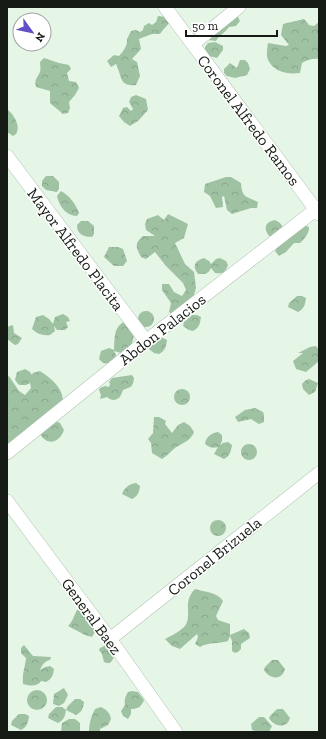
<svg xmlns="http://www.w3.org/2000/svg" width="326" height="739" viewBox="0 0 326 739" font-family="'Zilla Slab',serif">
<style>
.forest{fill:url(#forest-crowns)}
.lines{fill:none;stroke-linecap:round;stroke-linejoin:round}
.street-casing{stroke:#b3c3b4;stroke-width:14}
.street{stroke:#fff;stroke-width:13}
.labels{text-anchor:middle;stroke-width:3;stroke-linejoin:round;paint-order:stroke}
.street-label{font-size:16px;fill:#151a15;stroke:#fff}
</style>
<defs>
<pattern id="forest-crowns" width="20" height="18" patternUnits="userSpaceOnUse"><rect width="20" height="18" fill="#9fc2a2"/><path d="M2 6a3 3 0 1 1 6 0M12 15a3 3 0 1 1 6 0" fill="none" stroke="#88a68b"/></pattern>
</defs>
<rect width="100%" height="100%" fill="#e5f6e7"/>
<!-- forest -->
<g class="forest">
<path d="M237 15 240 21 236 26 229 27C225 33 219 35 216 41L208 40Z"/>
<path d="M158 16 173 18C169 24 164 28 160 34H152L139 39 141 49 132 59 137 62 140 76 136 85C119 87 122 76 116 64L111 67 107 61 114 55 119 56C123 52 128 45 127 39L131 31 136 30 140 32 143 30 144 26 149 23 152 25 156 22Z"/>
<path d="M304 19 309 25 314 26 319 22V59C313 58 307 60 302 63L300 73C287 75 270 71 267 56 267 52 267 47 268 43L286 46 289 45 281 35 283 24Z"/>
<path d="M215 42 223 46V50L217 58 209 56 205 53V47L208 43Z"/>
<path d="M44 58 59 63 69 65 71 69 67 73 69 81 76 82 79 88 75 95 69 102 70 108 68 113 63 114 50 103V91L36 87C34 80 37 78 40 72 41 69 40 65 40 62Z"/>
<path d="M240 60H245L248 63 250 69 247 75 235 78 227 76 224 73V69L230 63 237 68Z"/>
<path d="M136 95 146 99 148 110 138 121 130 126 124 122 119 116 123 108 127 107 131 111 133 109 129 102 131 97Z"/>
<path d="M7 109C14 115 21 126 16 134L13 136 7 132Z"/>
<path d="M46 176H53L59 182V189L57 192 46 190 42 186V181Z"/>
<path d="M226 177H231L241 183C242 198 246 196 258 202L257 208H251L232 214 227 210 224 196 222 197 223 207 216 208 210 196 204 192 205 184Z"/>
<path d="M61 191C70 196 75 203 79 213L77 216C66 216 59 206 57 196Z"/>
<path d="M168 214 188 224 184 238 175 243 185 264 194 272 196 288 193 298 173 316 169 312 171 303 162 290V284H169L174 292 182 296 186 290 183 283 166 266 155 252 146 259 141 257C136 247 134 244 143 236H155L146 230 145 224 147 219 158 215 164 220Z"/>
<path d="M275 220 280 223 283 227 277 236H269C263 228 265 222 275 220Z"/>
<path d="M81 221H88L94 226V234L92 237C83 237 77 234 77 225Z"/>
<path d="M303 225 309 227C309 234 305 238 300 243H294L286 252 279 256 275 251 277 248Z"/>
<path d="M109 247H118L123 249 127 261 123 266H114L104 257Z"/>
<path d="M204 258 209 261 211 264 216 259 220 258 226 261 228 265C225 273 223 274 215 273L211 268C208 275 204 274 198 274 192 266 194 261 204 258Z"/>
<path d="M297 296H302L306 298C305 305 304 309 298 312L288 307 289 303Z"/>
<circle cx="146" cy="319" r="8"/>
<path d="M63 314 68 317 70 321 66 322 68 327 65 330H57L54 326 55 331 50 335C43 336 37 334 32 329L36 317 43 315 49 319 53 324 55 317Z"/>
<path d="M192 315H197L201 317C200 324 199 328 193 331L189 330 183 326 184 322Z"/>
<path d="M129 319C136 334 135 337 128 352L121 353 114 351 116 355C114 363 111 364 103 363L99 359 101 351 109 348 114 350C115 335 113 326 129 319Z"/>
<path d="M13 325 14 333 22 338 18 344 15 345 7 339V327Z"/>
<path d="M157 338H163L167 340C166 347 165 351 159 354L154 353 149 349 150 345Z"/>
<path d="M316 346 319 350V361L306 372 296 369 293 361 303 353H298L310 347Z"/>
<path d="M25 369 30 372 32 375 33 373 40 371C60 384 71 398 56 421L60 423 64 430C60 442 48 447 40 434L11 456 7 460V377L9 376 19 391 25 395 31 388 30 383 26 385H19L15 380 17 372Z"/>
<path d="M132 375 134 378C133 388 130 387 123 390L120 397C115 401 112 401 107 397L100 399 101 395 99 390 100 388 105 386 109 387 110 384 109 382 112 378Z"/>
<path d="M309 379 318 383 315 392 309 395 303 389 302 384 306 380Z"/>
<circle cx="182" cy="397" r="8"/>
<path d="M255 408 263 412 264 415V422L259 424 251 419 238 422 235 417 245 410Z"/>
<path d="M154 417H159L166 421 165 424 172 433 178 425 184 422 190 426 194 432C191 441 182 443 175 448 170 452 167 456 162 459L152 453 151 443 148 439 153 433Z"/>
<path d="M218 432 222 435V441L220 445 223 443 228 442 232 445C231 451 230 456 224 459L214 454 218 447C212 449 209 447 205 444 206 437 211 433 218 432Z"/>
<circle cx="249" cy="452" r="8"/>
<path d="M136 483 140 486C139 492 138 496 132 499L122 494C124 488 129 484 136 483Z"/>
<circle cx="218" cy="528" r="8"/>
<path d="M195 589C205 592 217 592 223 601L216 616 218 620 230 624V635L244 629 249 633 250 638 241 644V649L238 652 235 653 232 651V641L230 636 228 641C219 644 207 642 200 647L195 644 198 637 197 634 180 649 172 646 165 639C171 636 179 632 184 627 194 616 181 603 195 589Z"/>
<path d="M80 606 96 630 92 637 85 635 68 626C74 621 74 612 80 606Z"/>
<path d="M108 643C114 649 117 656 110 663H107L104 662 102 654 99 650 100 648 106 645Z"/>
<path d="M24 645 33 656 51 657 50 660C45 661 42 665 40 670L45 667 50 666 54 669C53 675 52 679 46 682L41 681C37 687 30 686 23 684 22 673 25 668 26 658L21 653V648Z"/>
<path d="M272 660H278L285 669C282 681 269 679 264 670L265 667Z"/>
<path d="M64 688 68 695 64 703 59 706 53 704 54 694Z"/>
<circle cx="37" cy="700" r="10"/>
<path d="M132 691 138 692 144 700C141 707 138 709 131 709V714L128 719 123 716 121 711 125 705C124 700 125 697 128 692Z"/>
<path d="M75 699H80L84 702C83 708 82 712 76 715L66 710 68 706Z"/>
<path d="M56 707H62L66 710C65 716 64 720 58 723L48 718 49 714Z"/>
<path d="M101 707C107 710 110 713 111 719L108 725 100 729V732H89C89 723 91 717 95 709Z"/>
<path d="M277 709H283L290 718C287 729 274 727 269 718L270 716Z"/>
<path d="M19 714H25L29 716C28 723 27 727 21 730L11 725 12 721Z"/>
<path d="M259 717H264L272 726 269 732H258L252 730 251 724Z"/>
<path d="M69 719H75L80 723V732H61L62 723Z"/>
</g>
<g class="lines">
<!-- street casing -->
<g class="street-casing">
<g id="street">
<path d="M165 7 319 214"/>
<path d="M193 44 239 7"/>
<path d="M7 156 146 341"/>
<path d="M7 453 146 341 319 207"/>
<path d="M7 501 110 639 176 732"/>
<path d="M110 639 319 473"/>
</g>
</g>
<!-- street -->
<use href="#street" class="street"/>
</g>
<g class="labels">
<!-- street labels -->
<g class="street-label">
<text transform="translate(249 120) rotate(53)" y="6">Coronel Alfredo Ramos</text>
<text transform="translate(76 249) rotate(53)" y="6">Mayor Alfredo Placita</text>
<text transform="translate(162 329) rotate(-38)" y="6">Abdon Palacios</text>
<text transform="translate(214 556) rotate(-39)" y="6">Coronel Brizuela</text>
<text transform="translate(92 616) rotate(54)" y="6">General Baez</text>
</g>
</g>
<!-- border -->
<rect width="326" height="739" fill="none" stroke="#151a15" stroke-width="16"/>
<!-- north arrow -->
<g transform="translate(32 32) rotate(123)"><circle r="19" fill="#ffffff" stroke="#a1a3a1"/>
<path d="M0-3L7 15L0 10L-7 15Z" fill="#614fc8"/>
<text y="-6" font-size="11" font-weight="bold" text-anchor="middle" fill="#151a15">N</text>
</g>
<!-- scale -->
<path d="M186 30v6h91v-6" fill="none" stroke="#151a15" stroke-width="2"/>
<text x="192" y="30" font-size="12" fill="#151a15" stroke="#ffffff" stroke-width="3" paint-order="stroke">50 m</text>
</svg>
